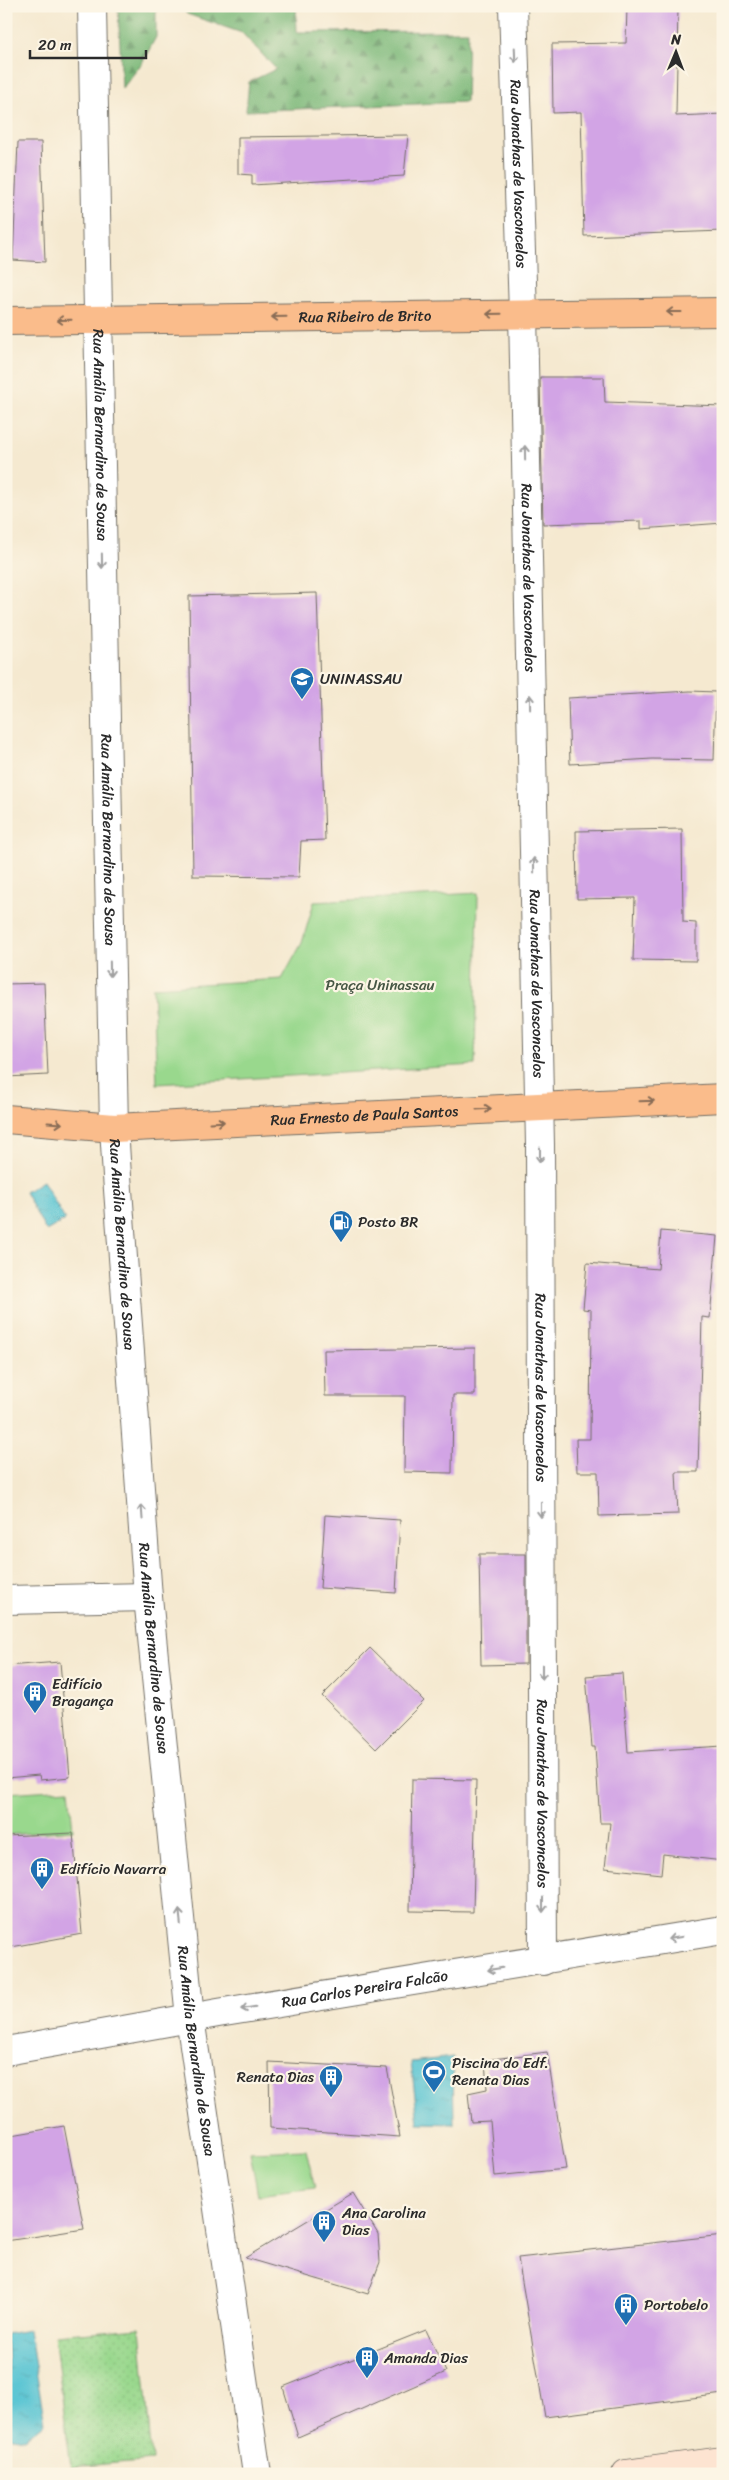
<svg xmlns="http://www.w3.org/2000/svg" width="729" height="2480" viewBox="0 0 729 2480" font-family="Sriracha,sans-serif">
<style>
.grass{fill:url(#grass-dots);stroke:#62825c}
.forest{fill:url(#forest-firs);stroke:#527252}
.park{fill:#99d88d;stroke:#62825c}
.water{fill:url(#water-ripples);stroke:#42787f}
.building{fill:#d2a4e5}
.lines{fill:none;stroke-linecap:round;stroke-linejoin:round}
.street-casing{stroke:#726e65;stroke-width:30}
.secondary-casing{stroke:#726e65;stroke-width:30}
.primary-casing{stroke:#726e65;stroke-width:30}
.street{stroke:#fff;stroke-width:28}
.secondary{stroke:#fde4d1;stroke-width:28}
.primary{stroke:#fabc8b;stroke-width:28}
.oneway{stroke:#a0a0a0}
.oneway2{stroke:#886c56}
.labels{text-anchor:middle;stroke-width:4.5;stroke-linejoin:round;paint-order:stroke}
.street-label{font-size:15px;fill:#2b2b2b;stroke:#fcf5e5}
.poi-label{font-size:15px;fill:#2b2b2b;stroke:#fcf5e5;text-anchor:start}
.park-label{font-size:15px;fill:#465644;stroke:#fcf5e5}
</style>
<defs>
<pattern id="grass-dots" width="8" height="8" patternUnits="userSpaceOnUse" patternTransform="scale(1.25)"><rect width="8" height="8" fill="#99d88d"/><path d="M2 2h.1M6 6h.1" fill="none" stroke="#84ba7a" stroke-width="1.8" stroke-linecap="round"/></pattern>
<pattern id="forest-firs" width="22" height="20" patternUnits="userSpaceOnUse" patternTransform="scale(1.25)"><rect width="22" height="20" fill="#7ab878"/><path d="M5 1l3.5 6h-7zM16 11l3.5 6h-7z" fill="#649663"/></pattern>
<pattern id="water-ripples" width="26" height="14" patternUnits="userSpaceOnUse" patternTransform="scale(1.25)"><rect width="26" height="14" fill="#5ac5d3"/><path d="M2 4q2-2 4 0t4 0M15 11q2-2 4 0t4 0" fill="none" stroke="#4ea9b5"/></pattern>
</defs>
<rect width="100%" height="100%" fill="#fcf5e5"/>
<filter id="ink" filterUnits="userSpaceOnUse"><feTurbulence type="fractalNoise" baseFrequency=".02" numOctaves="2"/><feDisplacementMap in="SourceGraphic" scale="10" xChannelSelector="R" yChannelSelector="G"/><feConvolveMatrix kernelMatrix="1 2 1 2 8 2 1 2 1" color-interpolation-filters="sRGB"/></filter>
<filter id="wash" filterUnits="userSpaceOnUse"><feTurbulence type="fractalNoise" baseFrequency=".0096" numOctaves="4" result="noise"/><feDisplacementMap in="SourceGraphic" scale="20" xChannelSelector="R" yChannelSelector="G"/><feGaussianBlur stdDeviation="1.12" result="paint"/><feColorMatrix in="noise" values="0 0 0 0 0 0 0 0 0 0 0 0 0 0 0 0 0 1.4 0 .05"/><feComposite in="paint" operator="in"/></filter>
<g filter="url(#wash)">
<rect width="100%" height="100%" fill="#f5e9d0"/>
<!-- grass -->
<path class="grass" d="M140 2328 152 2460 71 2467 54 2335Z"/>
<!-- forest -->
<g class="forest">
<path d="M118 6H156V37L142 63 122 89Z"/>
<path d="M181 6H296L297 32 468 31 466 102 246 111 249 82 276 69 242 33 187 14Z"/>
</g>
<!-- park -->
<g class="park">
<path d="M478 893 475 1065 157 1084 153 987 282 979 302 943 314 902Z"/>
<path d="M69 1789 73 1830 6 1835V1793Z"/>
<path d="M306 2150 315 2188 258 2195 250 2152Z"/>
</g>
<!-- water -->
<g class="water">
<path d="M43 1181 65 1220 46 1231 25 1192Z"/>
<path d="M453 2057 454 2124 418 2123 411 2062Z"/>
<path d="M29 2330 45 2423 25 2439 6 2436V2387L9 2386 6 2334Z"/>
</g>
<g id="blocks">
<!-- building -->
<g class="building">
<path d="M627 6H678L676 116 723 114V231L584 236 581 112 553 113 552 44 626 43Z"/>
<path d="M408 135 404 176 252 185V175L238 174V137Z"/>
<path d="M18 142H41L45 262 13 260Z"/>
<path d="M540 377H604L605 402 723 406V523L641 529V521L543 524Z"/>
<path d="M317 593 325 840 301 841 299 877 193 876 189 596Z"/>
<path d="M690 691 716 692 714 760 652 759 570 764 568 698Z"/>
<path d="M682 829 683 922 696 923V961L633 960 635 898 577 899 576 831Z"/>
<path d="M44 983 48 1075 6 1077V984Z"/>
<path d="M661 1231 717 1236 710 1318 702 1317 698 1472H676L678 1514 599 1516 598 1472H577L576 1439H590L591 1310 583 1309 587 1263 658 1269Z"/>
<path d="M475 1348V1395H453L452 1473 404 1472 405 1396H325L324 1350Z"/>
<path d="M325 1515 400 1520 396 1593 320 1588Z"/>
<path d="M479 1554H526V1664L481 1665Z"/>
<path d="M370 1648 424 1701 376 1749 322 1696Z"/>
<path d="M60 1662 70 1777 40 1780 39 1775 6 1778V1666Z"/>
<path d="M622 1673 628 1752 723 1746V1861L663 1854 661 1874 605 1868 610 1823H600L595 1747H592L586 1676Z"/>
<path d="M412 1779 476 1780 473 1912 410 1911Z"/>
<path d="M73 1833 82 1934 6 1948V1836Z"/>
<path d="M547 2052 566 2169 495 2176 490 2121 471 2122 468 2093 487 2089 485 2060Z"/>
<path d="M269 2062 387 2068 400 2137 270 2128Z"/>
<path d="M64 2126 84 2229 6 2241V2136Z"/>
<path d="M353 2193 378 2234 380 2262 368 2294 245 2258Z"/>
<path d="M723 2235V2394L545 2417 518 2258Z"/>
<path d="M426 2330 446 2372 298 2437 283 2387Z"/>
</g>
</g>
</g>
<g filter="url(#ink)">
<use href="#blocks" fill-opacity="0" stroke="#726e65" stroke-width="1"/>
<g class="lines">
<!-- street casing -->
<g class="street-casing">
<g id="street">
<path id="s1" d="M92 6 114 1128 117 1176 148 1597 190 2018 257 2474"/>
<path id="s2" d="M513 6 523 313 540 1145 543 1961"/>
<path d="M6 1600 148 1597"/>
<path id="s3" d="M6 2051 218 2013 723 1930"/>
</g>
</g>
<!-- secondary casing -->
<g class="secondary-casing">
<path id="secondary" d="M626 2474 723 2461"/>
</g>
<!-- primary casing -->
<g class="primary-casing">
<g id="primary">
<path id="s4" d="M6 321 723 312"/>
<path id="s5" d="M6 1119 114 1128 723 1098"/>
</g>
</g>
<!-- street -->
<use href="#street" class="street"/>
<!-- secondary -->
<use href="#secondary" class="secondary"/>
<!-- primary -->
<use href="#primary" class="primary"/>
</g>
<!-- one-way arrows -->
<defs><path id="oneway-shaft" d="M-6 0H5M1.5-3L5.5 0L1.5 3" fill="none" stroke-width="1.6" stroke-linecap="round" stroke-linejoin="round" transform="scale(1.25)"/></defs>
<g class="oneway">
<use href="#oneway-shaft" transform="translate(515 55) rotate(88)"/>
<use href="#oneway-shaft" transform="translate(525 453) rotate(-91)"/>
<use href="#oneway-shaft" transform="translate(102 561) rotate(89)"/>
<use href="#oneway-shaft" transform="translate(530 702) rotate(-91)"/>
<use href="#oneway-shaft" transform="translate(534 865) rotate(-91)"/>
<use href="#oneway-shaft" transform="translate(110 969) rotate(89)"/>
<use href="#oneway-shaft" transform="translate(540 1155) rotate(90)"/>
<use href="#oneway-shaft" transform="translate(541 1510) rotate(90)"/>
<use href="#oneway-shaft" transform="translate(142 1512) rotate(-94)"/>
<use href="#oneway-shaft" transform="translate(542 1672) rotate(90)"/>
<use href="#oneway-shaft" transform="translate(543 1905) rotate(90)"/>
<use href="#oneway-shaft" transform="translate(180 1917) rotate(-96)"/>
<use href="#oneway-shaft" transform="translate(675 1938) rotate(170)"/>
<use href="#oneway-shaft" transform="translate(495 1969) rotate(171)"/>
<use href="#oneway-shaft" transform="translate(248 2008) rotate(171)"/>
</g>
<g class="oneway2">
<use href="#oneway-shaft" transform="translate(674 312) rotate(180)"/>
<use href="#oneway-shaft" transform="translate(494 314) rotate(179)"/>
<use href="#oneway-shaft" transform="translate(279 317) rotate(179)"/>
<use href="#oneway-shaft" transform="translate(64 320) rotate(179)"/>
<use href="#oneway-shaft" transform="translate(647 1101) rotate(-2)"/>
<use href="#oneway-shaft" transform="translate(484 1109) rotate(-3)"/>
<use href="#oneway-shaft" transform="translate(217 1122) rotate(-3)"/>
<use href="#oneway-shaft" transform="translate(55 1123) rotate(4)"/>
</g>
</g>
<!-- icons -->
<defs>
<g id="university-pin" transform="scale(1.25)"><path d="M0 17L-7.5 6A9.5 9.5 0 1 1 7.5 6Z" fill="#1f6fb2" stroke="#fcf5e5"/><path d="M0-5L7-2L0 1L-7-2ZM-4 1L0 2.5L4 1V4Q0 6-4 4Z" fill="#fff"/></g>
<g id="fuel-pin" transform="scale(1.25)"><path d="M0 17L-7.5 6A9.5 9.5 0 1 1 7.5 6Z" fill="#1f6fb2" stroke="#fcf5e5"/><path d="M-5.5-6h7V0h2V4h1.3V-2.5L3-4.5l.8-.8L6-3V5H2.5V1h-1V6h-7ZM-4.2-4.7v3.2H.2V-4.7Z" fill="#fff"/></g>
<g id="building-pin" transform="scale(1.25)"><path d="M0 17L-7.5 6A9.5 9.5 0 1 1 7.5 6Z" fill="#1f6fb2" stroke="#fcf5e5"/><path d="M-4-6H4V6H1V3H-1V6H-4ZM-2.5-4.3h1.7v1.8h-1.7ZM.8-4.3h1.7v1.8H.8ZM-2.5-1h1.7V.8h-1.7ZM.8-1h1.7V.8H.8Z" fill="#fff"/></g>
<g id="stadium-pin" transform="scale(1.25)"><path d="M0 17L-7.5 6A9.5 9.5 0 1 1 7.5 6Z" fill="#1f6fb2" stroke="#fcf5e5"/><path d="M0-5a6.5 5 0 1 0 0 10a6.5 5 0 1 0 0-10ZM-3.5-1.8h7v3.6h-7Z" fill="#fff"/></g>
</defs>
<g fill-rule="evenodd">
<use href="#university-pin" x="302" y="679"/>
<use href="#fuel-pin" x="341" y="1222"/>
<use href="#building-pin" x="35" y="1693"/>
<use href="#building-pin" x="42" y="1869"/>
<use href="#stadium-pin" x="434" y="2072"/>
<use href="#building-pin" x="331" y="2077"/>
<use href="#building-pin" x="324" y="2222"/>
<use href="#building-pin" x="626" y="2305"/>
<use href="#building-pin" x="367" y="2358"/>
</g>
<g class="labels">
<!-- street labels -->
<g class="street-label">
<text dy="5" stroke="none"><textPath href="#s2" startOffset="168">Rua Jonathas de Vasconcelos</textPath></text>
<text dy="5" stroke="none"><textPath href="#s4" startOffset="359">Rua Ribeiro de Brito</textPath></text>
<text dy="5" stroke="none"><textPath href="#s1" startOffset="429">Rua Amália Bernardino de Sousa</textPath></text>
<text dy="5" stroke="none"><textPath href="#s2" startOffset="572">Rua Jonathas de Vasconcelos</textPath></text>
<text dy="5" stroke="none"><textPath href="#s1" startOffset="834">Rua Amália Bernardino de Sousa</textPath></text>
<text dy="5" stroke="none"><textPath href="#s2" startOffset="978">Rua Jonathas de Vasconcelos</textPath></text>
<text dy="5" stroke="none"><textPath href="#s5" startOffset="359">Rua Ernesto de Paula Santos</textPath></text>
<text dy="5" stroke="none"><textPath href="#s1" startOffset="1239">Rua Amália Bernardino de Sousa</textPath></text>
<text dy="5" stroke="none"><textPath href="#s2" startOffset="1382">Rua Jonathas de Vasconcelos</textPath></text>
<text dy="5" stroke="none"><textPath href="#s1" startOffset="1644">Rua Amália Bernardino de Sousa</textPath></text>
<text dy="5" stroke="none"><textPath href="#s2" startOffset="1788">Rua Jonathas de Vasconcelos</textPath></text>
<text dy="5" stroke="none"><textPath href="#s3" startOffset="364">Rua Carlos Pereira Falcão</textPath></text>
<text dy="5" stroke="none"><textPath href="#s1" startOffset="2049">Rua Amália Bernardino de Sousa</textPath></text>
</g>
<!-- poi labels -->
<g class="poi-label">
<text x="320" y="684">UNINASSAU</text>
<text x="358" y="1227">Posto BR</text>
<text x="52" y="1689">Edifício<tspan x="52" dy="17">Bragança</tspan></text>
<text x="60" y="1874">Edifício Navarra</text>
<text x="452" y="2068">Piscina do Edf.<tspan x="452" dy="17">Renata Dias</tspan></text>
<text x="314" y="2082" text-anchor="end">Renata Dias</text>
<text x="342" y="2218">Ana Carolina<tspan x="342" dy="17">Dias</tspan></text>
<text x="644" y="2310">Portobelo</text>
<text x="384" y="2363">Amanda Dias</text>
</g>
<!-- park labels -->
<g class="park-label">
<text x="380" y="990">Praça Uninassau</text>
</g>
</g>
<!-- margin -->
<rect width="729" height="2480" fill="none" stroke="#fcf5e5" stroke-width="25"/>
<!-- north arrow -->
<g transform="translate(676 52) rotate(1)" stroke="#fcf5e5" stroke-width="4" paint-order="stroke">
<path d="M0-4L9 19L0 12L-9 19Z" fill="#2b2b2b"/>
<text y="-8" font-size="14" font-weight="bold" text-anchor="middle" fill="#2b2b2b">N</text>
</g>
<!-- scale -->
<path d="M30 50v8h116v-8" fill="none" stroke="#2b2b2b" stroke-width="2.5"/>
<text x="38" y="50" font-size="15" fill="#2b2b2b" stroke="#fcf5e5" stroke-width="4" paint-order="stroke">20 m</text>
</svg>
